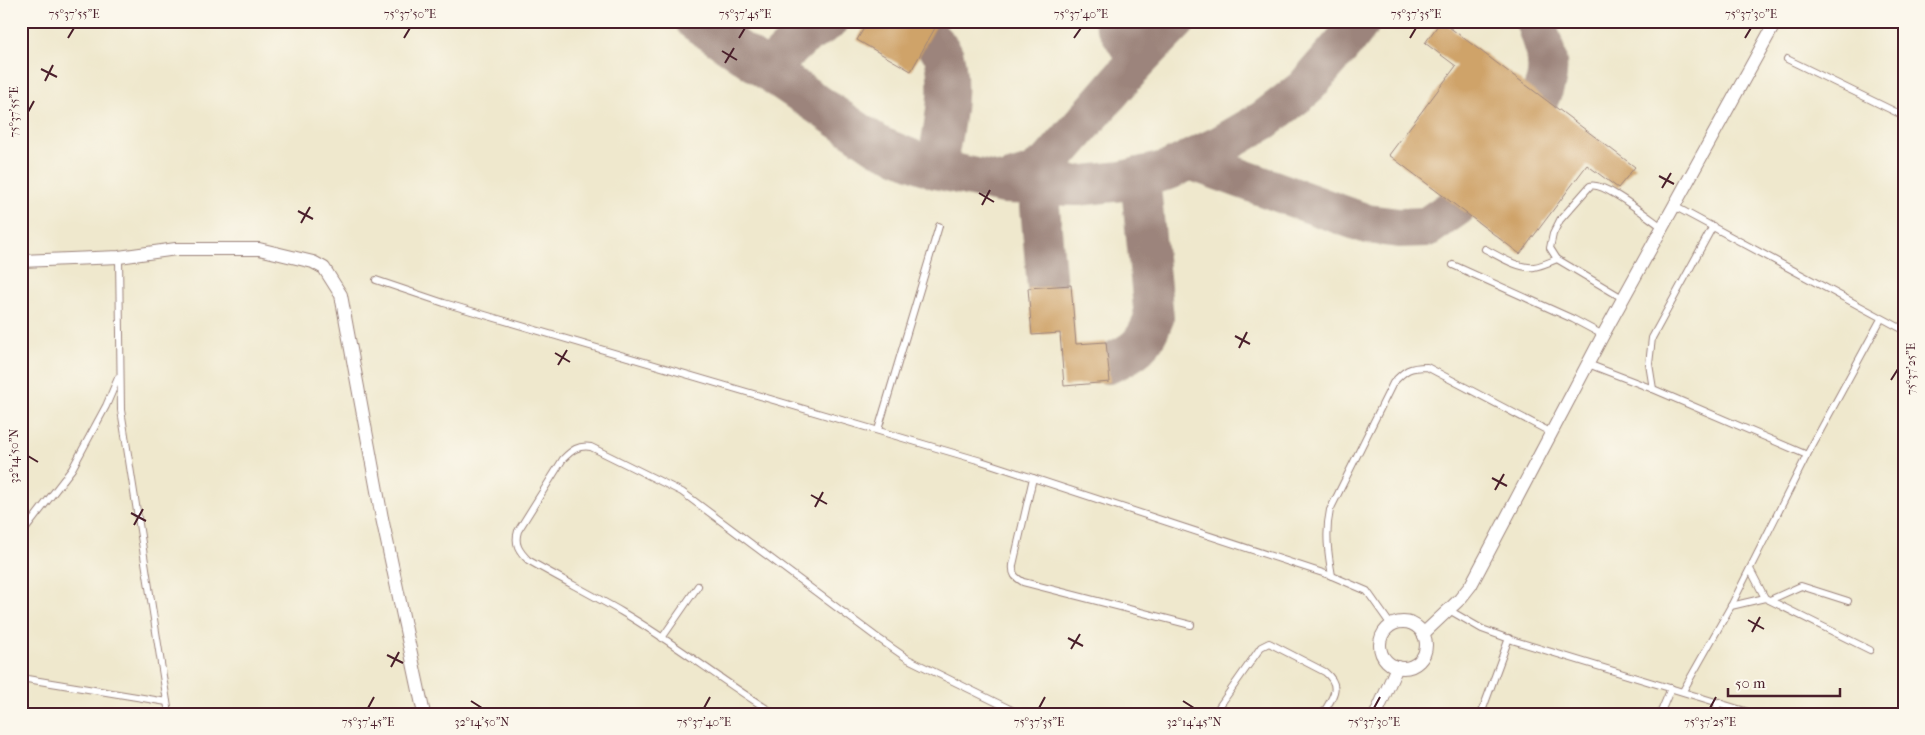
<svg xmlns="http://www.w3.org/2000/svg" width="1925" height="735" viewBox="0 0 1925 735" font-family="'IM FELL French Canon',serif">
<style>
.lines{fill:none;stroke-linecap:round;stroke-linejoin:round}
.taxiway{stroke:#9c847c;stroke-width:40}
.building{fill:#cfa369}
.lane-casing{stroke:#9c847c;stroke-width:8}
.street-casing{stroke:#9c847c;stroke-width:14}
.lane{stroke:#fff;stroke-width:6}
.street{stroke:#fff;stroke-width:12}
.ticks{fill:none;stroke:#4a1f2b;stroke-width:2}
.neatline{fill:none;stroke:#4a1f2b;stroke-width:2}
.ticks-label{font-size:12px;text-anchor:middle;fill:#4a1f2b}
</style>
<rect width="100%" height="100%" fill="#fbf7ec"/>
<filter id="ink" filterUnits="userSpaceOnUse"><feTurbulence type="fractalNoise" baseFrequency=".02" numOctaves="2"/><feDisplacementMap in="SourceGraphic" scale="10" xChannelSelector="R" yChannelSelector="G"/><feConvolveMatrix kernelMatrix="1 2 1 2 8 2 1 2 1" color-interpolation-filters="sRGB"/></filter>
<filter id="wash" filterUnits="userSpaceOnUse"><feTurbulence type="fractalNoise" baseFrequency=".0096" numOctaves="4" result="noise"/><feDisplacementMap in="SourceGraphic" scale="20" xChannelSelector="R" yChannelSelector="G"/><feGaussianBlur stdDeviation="1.12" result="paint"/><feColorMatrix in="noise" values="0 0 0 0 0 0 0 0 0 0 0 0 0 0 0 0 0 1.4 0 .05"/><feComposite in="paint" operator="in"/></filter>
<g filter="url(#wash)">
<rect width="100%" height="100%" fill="#efe8cd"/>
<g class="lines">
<!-- taxiway -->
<g class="taxiway">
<path d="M695 21 879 146 936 169 1003 184 1077 186 1122 181 1169 170 1221 145 1264 120 1304 89 1348 38 1361 21"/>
<path d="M1114 21 1138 60"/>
<path d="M1535 21C1544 49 1555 68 1540 96"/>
<path d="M929 38C934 43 942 50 944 56 953 91 942 134 936 169"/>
<path d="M767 70 802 37 828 21"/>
<path d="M1190 160 1367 224 1399 228 1427 227 1457 206"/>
<path d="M1008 182 1031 175 1050 162 1138 60 1176 21"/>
<path d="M1038 184 1047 287"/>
<path d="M1108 364C1135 352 1144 346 1154 318L1140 177"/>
</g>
</g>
<g id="blocks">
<!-- building -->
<g class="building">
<path d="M868 21H939L911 71 857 40Z"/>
<path d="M1441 21 1635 167 1618 188 1587 165 1520 254 1389 155 1456 66 1425 43Z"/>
<path d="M1071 285 1076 344 1106 342 1110 382 1064 386 1060 333 1032 335 1028 288Z"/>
</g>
</g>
</g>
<g filter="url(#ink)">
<use href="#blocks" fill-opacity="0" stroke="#9c847c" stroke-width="1"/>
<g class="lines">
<!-- lane casing -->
<g class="lane-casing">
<g id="lane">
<path d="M1787 59 1904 116"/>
<path d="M1674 206 1904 330"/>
<path d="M1485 249C1499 256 1518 269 1534 267 1541 266 1550 262 1557 259"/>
<path d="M119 257 121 410 169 714"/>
<path d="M1453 265 1573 319 1603 335"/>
<path d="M376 280 444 303 981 461 1332 576 1367 591 1391 625"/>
<path d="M1624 299 1557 259 1550 248 1553 234 1560 220 1590 186C1604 181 1649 218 1662 227"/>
<path d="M1588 364 1653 389 1807 455"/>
<path d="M1653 389 1649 364 1652 338 1713 226"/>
<path d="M878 430 939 226"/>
<path d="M1033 478 1013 565C1012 575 1015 577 1023 582L1191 625"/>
<path d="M21 535 72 469 106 406 118 378"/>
<path d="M1750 569 1765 598 1870 650"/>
<path d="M1332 576C1328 553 1325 533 1330 510L1393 383C1405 370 1409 367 1427 367L1552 433"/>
<path d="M1770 600 1801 586 1848 601"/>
<path d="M1731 606 1765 598"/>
<path d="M1449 610 1482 629 1515 641 1755 714"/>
<path d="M662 638 698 586"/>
<path d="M21 678 167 702"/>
<path d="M1683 691 1731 606 1807 455 1881 319"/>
<path d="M775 714C723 682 675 643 622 612 591 594 559 578 528 560 519 551 514 544 518 531L563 459C572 450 578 445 591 447L682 492 875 636 908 659 1020 714"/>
<path d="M1214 714 1261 647 1269 643 1325 672C1343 687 1332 697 1323 714"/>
<path d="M1481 714 1509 638"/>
<path d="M1660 714 1671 688"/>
<path d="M1714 714 1719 702"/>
</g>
</g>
<!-- street casing -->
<g class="street-casing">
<g id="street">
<path d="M21 261 119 257 176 249H259L313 262 324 268 341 295 382 518 424 714"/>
<circle cx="1403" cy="645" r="23"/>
<path d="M1423 634 1460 599 1471 585 1603 335 1776 21"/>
<path d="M1376 714 1397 667"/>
</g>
</g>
<!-- lane -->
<use href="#lane" class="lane"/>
<!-- street -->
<use href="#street" class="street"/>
</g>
</g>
<!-- ticks -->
<path class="ticks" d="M68 38 74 28M404 38 410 28M739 38 745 28M1074 38 1081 28M1410 38 1416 28M1745 38 1751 28M722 51 737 60M725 63 734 48M41 69 57 77M45 81 53 65M28 112 34 101M1659 176 1674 184M1662 188 1671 173M979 193 994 202M982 205 990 190M298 211 313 219M301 223 310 207M1235 336 1250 344M1239 348 1247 332M555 353 570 362M558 365 567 350M1891 380 1898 369M28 456 38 462M1492 478 1507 486M1495 490 1504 474M811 495 827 504M815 507 823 492M131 513 146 521M134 525 143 509M1748 620 1764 629M1752 632 1760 617M1068 638 1083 646M1071 649 1080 634M387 655 403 663M391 667 399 652M471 701 482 708M1183 701 1194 708M368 708 374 697M704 708 710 697M1039 708 1045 697M1374 708 1380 697M1710 708 1716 697"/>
<!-- margin -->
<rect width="1925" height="735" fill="none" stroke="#fbf7ec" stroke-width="55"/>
<!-- scale -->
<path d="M1728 688v8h112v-8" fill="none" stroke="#4a1f2b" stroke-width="2.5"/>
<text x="1735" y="688" font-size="15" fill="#4a1f2b" stroke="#fbf7ec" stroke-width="4" paint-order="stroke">50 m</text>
<rect x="28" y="28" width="1870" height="680" class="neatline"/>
<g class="ticks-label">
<text x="74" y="18">75°37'55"E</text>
<text x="410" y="18">75°37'50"E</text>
<text x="745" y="18">75°37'45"E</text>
<text x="1081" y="18">75°37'40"E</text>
<text x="1416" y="18">75°37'35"E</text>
<text x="1751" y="18">75°37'30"E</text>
<text transform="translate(14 112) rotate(-90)" y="4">75°37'55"E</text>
<text transform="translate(1911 369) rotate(-90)" y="4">75°37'25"E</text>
<text transform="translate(14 456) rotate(-90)" y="4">32°14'50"N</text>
<text x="368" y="726">75°37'45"E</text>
<text x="482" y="726">32°14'50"N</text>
<text x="704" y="726">75°37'40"E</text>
<text x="1039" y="726">75°37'35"E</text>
<text x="1194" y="726">32°14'45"N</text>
<text x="1374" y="726">75°37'30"E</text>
<text x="1710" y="726">75°37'25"E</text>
</g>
</svg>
